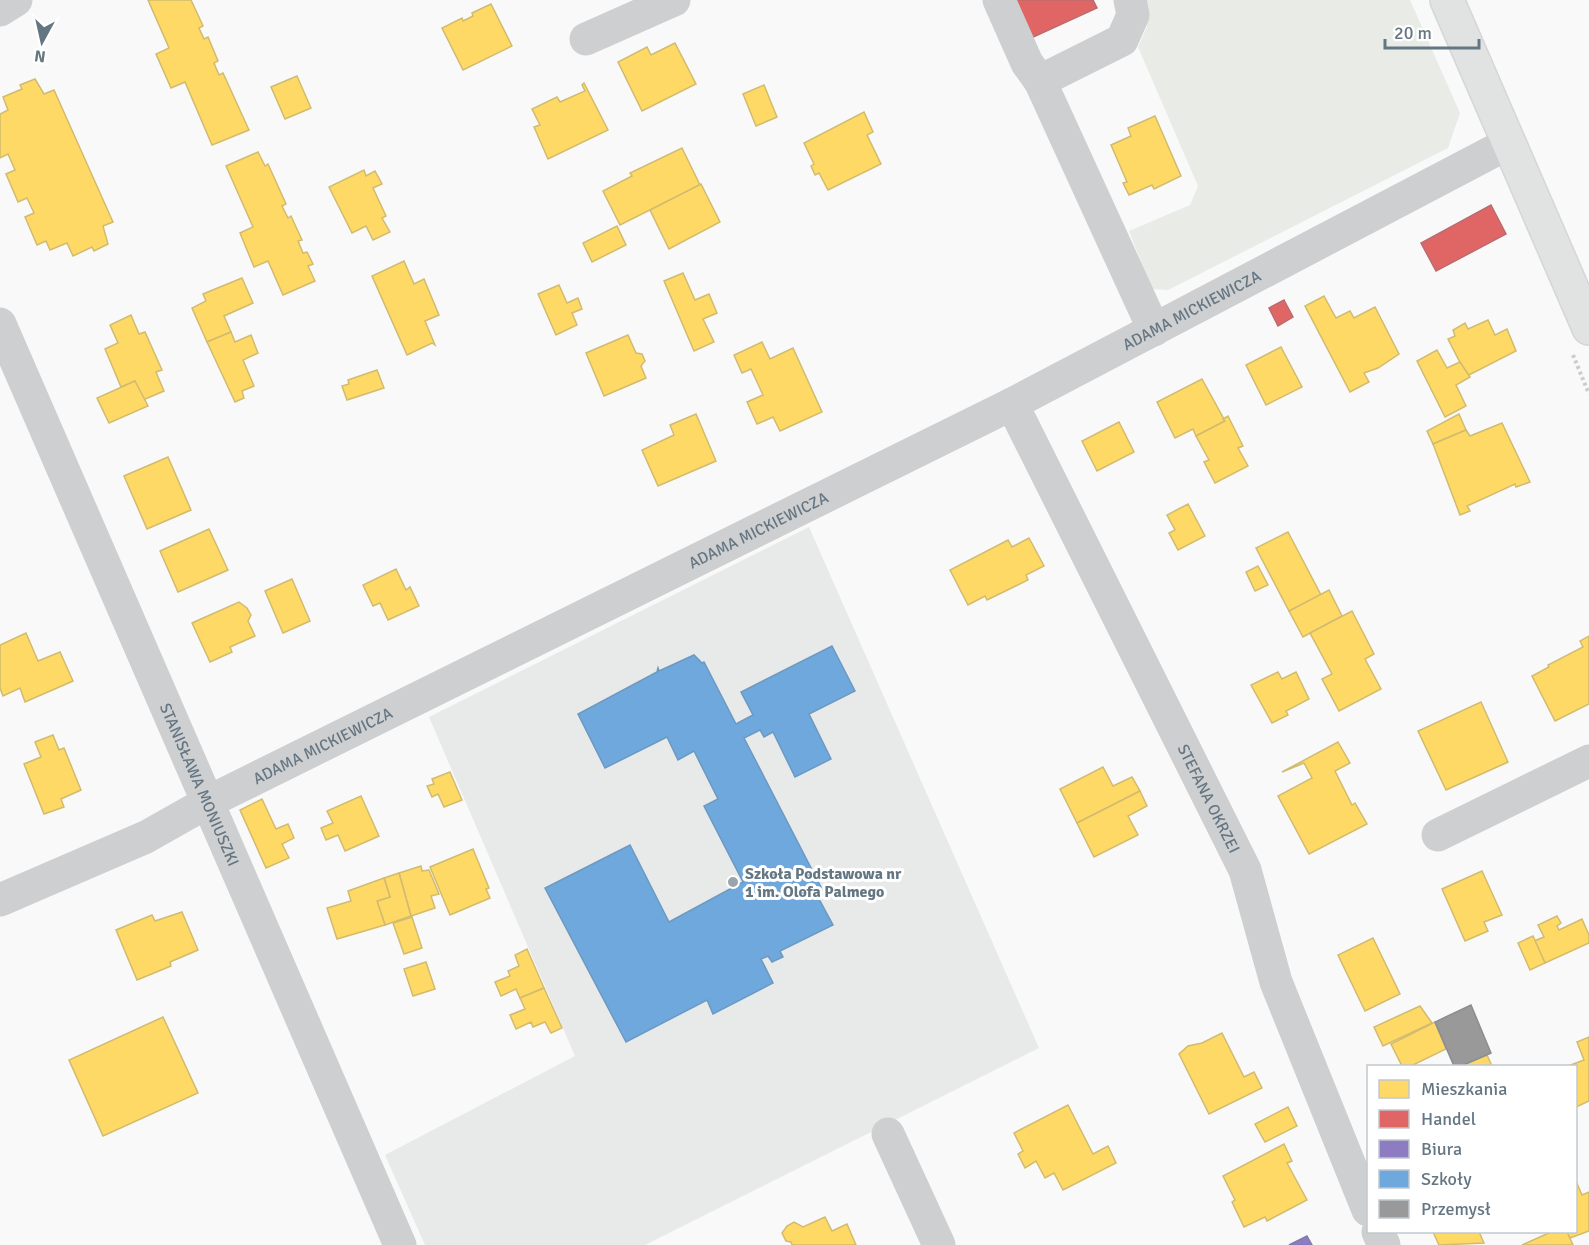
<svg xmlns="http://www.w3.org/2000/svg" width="1589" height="1245" viewBox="0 0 1589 1245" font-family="Signika,sans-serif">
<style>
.built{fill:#e8e9e9}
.green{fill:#e8ebe6}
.homes{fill:#ffd966;stroke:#d1bb6f;stroke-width:1.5}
.shops{fill:#e06666;stroke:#bb6b6f;stroke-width:1.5}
.offices{fill:#8e7cc3;stroke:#827ab0;stroke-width:1.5}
.schools{fill:#6fa8dc;stroke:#6c99c1;stroke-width:1.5}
.industry{fill:#999;stroke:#898e92;stroke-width:1.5}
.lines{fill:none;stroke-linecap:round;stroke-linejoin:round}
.major-casing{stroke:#d5d6d7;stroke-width:36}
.path{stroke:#cbcccd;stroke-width:4;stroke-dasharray:3 3;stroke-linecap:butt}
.minor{stroke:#cecfd0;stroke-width:33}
.major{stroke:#e1e2e2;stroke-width:33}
.poi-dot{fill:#99a4ac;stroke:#fff;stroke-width:2}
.labels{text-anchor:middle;stroke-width:6;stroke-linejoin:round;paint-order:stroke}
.street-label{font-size:16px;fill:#657683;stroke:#fff}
.poi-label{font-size:16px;font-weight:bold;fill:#657683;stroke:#fff;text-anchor:start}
</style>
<rect width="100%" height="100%" fill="#f9f9f9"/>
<!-- built -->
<path class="built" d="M809 527 1039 1048 645 1245H425L385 1155 575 1056 429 717Z"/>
<!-- green -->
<path class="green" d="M1143 0H1410L1460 113 1448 148 1168 290 1152 289 1129 231 1190 205 1198 186 1138 47 1147 27Z"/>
<!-- homes -->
<g class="homes">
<path d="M148 0H191L203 26 199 28 204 39 208 37 218 61 214 63 219 75 223 73 249 130 212 145 185 82 171 88 156 54 169 48Z"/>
<path d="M491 4 512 46 463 70 442 28 462 18 463 21 473 16 472 13Z"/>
<path d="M675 43 696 84 642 111 618 62 647 47 651 55Z"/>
<path d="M297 76 311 108 285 119 271 87Z"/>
<path d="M35 79 44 94 54 90 113 222 103 226 108 244 94 251 92 247 73 256 67 243 50 250 46 241 37 245 25 217 34 213 27 198 18 202 6 174 15 170 8 154 0 158V114L8 110 3 97 22 89 20 85Z"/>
<path d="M584 83 608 130 548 159 534 127 540 125 532 109 557 97 560 102 585 91 582 85Z"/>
<path d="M764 85 777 117 756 126 743 94Z"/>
<path d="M864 112 873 132 867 135 881 164 828 190 819 173 815 175 811 166 814 164 804 143Z"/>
<path d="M1155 116 1181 176 1154 189 1152 185 1129 195 1123 183 1127 182 1111 145 1131 136 1128 128Z"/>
<path d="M682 148 700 185 620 225 603 191 632 176 630 173Z"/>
<path d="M258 152 265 166 268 164 286 204 282 206 288 218 291 216 302 240 298 241 303 253 307 252 313 264 308 266 315 281 283 295 268 261 254 267 240 233 253 227 226 166Z"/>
<path d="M364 170 366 176 375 171 382 184 373 188 386 216 382 218 390 232 373 240 366 226 352 233 329 187Z"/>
<path d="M701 184 720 222 669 249 650 210Z"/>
<path d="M617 226 626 245 592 262 583 243Z"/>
<path d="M404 261 414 284 424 279 439 315 425 321 435 345 432 343 407 355 372 276Z"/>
<path d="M683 273 695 300 709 294 717 313 703 319 714 342 694 351 664 281Z"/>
<path d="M242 278 253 303 224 316 231 332 207 342 192 308 206 301 203 294Z"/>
<path d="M559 285 567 303 578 298 582 309 572 313 577 325 556 335 538 294Z"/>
<path d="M1324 296 1336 318 1350 311 1354 318 1375 307 1399 354 1378 368 1364 373 1369 382 1350 392 1305 306Z"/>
<path d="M131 315 139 334 145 332 162 370 156 372 164 391 143 400 135 381 121 387 105 349 118 343 110 325Z"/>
<path d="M1488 320 1495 335 1507 329 1516 351 1467 376 1448 339 1455 336 1453 330 1465 323 1468 329Z"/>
<path d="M231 332 235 342 251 335 258 353 243 360 254 386 242 391 244 398 235 402 207 342Z"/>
<path d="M628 335 636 353 642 354 645 361 641 366 646 378 604 396 586 353Z"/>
<path d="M762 342 770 359 793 348 822 412 780 431 773 417 757 424 747 402 763 395 751 369 742 373 734 355Z"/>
<path d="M1281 347 1302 387 1266 405 1246 365Z"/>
<path d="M1437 350 1447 368 1460 362 1470 377 1456 385 1466 406 1445 417 1417 361Z"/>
<path d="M377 370 384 388 347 400 342 386 349 384 348 380Z"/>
<path d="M1202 379 1225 421 1196 436 1193 429 1175 438 1157 402Z"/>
<path d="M135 381 148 406 109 423 97 398Z"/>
<path d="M696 414 716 461 658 486 642 450 674 435 670 425Z"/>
<path d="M1459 414 1466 430 1433 444 1427 431Z"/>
<path d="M1228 416 1243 446 1238 448 1248 466 1215 483 1204 462 1209 460 1196 436 1225 421 1223 419Z"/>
<path d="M1119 422 1134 452 1097 471 1082 441Z"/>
<path d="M1502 423 1530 482 1516 487 1515 484 1467 506 1470 511 1460 515 1433 444 1466 430 1470 436Z"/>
<path d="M168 457 191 510 147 529 124 476Z"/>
<path d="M1188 504 1205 536 1178 550 1169 533 1175 530 1167 515Z"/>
<path d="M209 529 228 570 178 592 160 551Z"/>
<path d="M1288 532 1321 595 1289 611 1256 548Z"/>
<path d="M1029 538 1044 566 1026 575 1028 580 987 600 985 596 968 605 950 570 1008 540 1012 547Z"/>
<path d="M1258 566 1268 585 1255 591 1246 572Z"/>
<path d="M396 569 406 590 410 587 419 606 388 620 380 603 373 606 363 585Z"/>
<path d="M292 579 310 621 283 633 265 591Z"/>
<path d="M1329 590 1342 616 1303 637 1289 611Z"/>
<path d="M239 602 247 608 251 615 248 621 255 636 230 647 232 652 210 662 192 623Z"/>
<path d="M1352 611 1374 654 1365 659 1381 689 1339 711 1322 679 1332 674 1310 633Z"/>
<path d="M26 633 38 661 60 652 73 681 25 702 20 688 3 696 0 688V645Z"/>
<path d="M1589 636V704L1555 721 1532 676 1549 667 1548 665 1583 647 1580 641Z"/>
<path d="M1278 672 1282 679 1296 672 1309 699 1286 711 1288 715 1272 723 1251 685Z"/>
<path d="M1481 702 1508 762 1446 790 1418 731Z"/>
<path d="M53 735 59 750 64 748 81 790 61 799 64 807 44 814 24 764 41 757 35 742Z"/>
<path d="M1338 742 1350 763 1335 771 1352 805 1355 803 1367 824 1309 854 1278 796 1312 778 1304 763 1282 772Z"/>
<path d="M1103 767 1113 786 1132 777 1140 791 1077 823 1060 789Z"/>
<path d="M450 772 462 800 444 807 438 794 432 797 427 786 434 784 432 779Z"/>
<path d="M1140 791 1147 806 1128 816 1138 835 1094 857 1077 823Z"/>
<path d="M361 796 379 836 345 851 338 835 326 840 321 828 333 823 327 811Z"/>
<path d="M262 799 276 829 288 824 294 838 282 844 289 858 266 868 240 810Z"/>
<path d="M473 849 489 888 486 889 490 898 450 915 430 867Z"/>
<path d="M421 866 422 871 429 870 439 894 431 896 435 908 411 916 399 873Z"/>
<path d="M1482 871 1502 915 1484 922 1488 931 1465 941 1442 889Z"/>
<path d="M399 873 411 916 385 925 377 901 390 897 384 878Z"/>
<path d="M384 878 390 897 377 901 385 925 337 939 327 908 351 901 348 891Z"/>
<path d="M182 912 198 950 170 962 171 966 137 980 116 930 152 915 155 921Z"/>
<path d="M1557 916 1561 923 1557 926 1559 930 1582 919 1589 935V943L1545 963 1534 941 1544 937 1538 925Z"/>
<path d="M412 917 422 948 404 954 393 923Z"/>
<path d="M1533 936 1545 963 1530 970 1518 943Z"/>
<path d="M1373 938 1400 994 1365 1011 1338 955Z"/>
<path d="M527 949 544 988 520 998 516 989 501 996 495 982 510 976 508 971 519 966 515 955Z"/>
<path d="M426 962 435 989 413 996 404 969Z"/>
<path d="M544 988 562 1028 551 1033 545 1022 533 1027 531 1022 516 1029 510 1015 525 1009 520 998Z"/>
<path d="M1420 1006 1432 1023 1383 1046 1374 1027Z"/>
<path d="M163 1017 198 1093 103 1136 69 1060Z"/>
<path d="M1435 1022 1446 1049 1411 1066H1402L1391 1044Z"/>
<path d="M1222 1033 1244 1077 1254 1072 1262 1088 1209 1114 1179 1054 1188 1046 1202 1043Z"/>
<path d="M1589 1037V1101L1576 1107V1066H1568L1584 1060 1577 1042Z"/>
<path d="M1487 1055 1492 1066H1461Z"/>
<path d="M1068 1105 1093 1154 1108 1146 1116 1163 1063 1190 1054 1173 1045 1178 1036 1161 1025 1168 1018 1154 1023 1151 1014 1133Z"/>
<path d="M1288 1107 1297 1126 1265 1142 1255 1124Z"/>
<path d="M1284 1144 1292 1161 1287 1163 1307 1200 1267 1221 1265 1217 1244 1227 1232 1202 1235 1200 1223 1176Z"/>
<path d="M1576 1181 1582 1195 1589 1192V1231L1570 1238 1567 1232H1576Z"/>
<path d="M825 1217 832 1231 847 1224 856 1245H792L791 1242 786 1241 782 1233 787 1226 794 1222 803 1227Z"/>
<path d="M1433 1232H1479L1484 1243 1439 1245Z"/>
<path d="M1551 1232H1567L1573 1245H1522Z"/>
</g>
<!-- shops -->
<g class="shops">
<path d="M1012 0H1093L1097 8 1029 39Z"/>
<path d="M1491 205 1506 234 1436 271 1421 243Z"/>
<path d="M1284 300 1293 317 1278 326 1269 308Z"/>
</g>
<!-- offices -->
<path class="offices" d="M1307 1236 1312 1245H1289Z"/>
<!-- schools -->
<path class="schools" d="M832 646 855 691 809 714 831 759 795 777 773 732 764 737 760 730 744 738 824 893 818 897 833 925 780 951 783 957 772 962 768 956 761 959 773 983 713 1014 707 1000 626 1042 545 888 630 845 669 922 743 882 704 806 718 799 694 751 678 760 667 737 605 768 578 714 657 672 658 668 659 671 694 655 702 663 704 662 736 724 753 715 741 692Z"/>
<!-- industry -->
<path class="industry" d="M1471 1005 1491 1053 1461 1066H1454L1435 1022Z"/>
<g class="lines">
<!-- major casing -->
<g class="major-casing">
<path id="major" d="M1447 0 1589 328"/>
</g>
<!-- path -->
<path class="path" d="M1573 355 1589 394"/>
<!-- minor -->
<g class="minor">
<path d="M999 0 1027 63 1040 81 1122 40 1133 15 1130 0"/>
<path d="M0 10 16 0"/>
<path d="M586 39 674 0"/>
<path d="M1040 81 1154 330"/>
<path id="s1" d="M0 324 400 1245"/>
<path id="s2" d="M1012 404 1245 870 1276 982 1368 1210"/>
<path d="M1438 835 1589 761"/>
<path id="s3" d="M0 900 146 837 208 802 1012 404 1509 143"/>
<path d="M888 1134 939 1245"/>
<path d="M1378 1232 1384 1245"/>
</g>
<!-- major -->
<use href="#major" class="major"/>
</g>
<!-- markers -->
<circle class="poi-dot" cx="733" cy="882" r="6"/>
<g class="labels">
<!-- street labels -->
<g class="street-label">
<text dy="6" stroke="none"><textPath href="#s3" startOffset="1330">ADAMA MICKIEWICZA</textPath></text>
<text dy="6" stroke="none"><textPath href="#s3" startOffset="844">ADAMA MICKIEWICZA</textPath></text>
<text dy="6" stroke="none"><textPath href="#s3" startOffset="358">ADAMA MICKIEWICZA</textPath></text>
<text dy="6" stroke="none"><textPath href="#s1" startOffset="502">STANISŁAWA MONIUSZKI</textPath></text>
<text dy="6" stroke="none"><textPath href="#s2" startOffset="441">STEFANA OKRZEI</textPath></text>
</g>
<!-- poi labels -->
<g class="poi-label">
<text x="745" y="879">Szkoła Podstawowa nr<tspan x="745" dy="18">1 im. Olofa Palmego</tspan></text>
</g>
</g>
<!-- legend -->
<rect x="1367" y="1065" width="210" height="168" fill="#ffffff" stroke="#c1c8cd" stroke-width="1.5"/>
<rect x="1379" y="1080" width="30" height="18" fill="#ffd966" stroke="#c1c8cd" stroke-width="1.5"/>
<text x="1421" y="1095" font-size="18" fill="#657683">Mieszkania</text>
<rect x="1379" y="1110" width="30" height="18" fill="#e06666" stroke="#c1c8cd" stroke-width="1.5"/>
<text x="1421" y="1125" font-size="18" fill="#657683">Handel</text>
<rect x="1379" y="1140" width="30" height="18" fill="#8e7cc3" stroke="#c1c8cd" stroke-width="1.5"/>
<text x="1421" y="1155" font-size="18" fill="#657683">Biura</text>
<rect x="1379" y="1170" width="30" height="18" fill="#6fa8dc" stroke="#c1c8cd" stroke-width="1.5"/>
<text x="1421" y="1185" font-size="18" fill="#657683">Szkoły</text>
<rect x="1379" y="1200" width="30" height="18" fill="#999999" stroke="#c1c8cd" stroke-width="1.5"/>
<text x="1421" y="1215" font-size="18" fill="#657683">Przemysł</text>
<!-- north arrow -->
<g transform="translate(42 42) rotate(188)" stroke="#ffffff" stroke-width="4.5" paint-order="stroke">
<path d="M0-4.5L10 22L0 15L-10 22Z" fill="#657683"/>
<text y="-9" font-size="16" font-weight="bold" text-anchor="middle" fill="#657683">N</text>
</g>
<!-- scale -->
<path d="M1385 39v9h94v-9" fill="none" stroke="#657683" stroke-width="3"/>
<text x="1394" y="39" font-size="18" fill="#657683" stroke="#ffffff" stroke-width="4.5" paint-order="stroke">20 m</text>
</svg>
